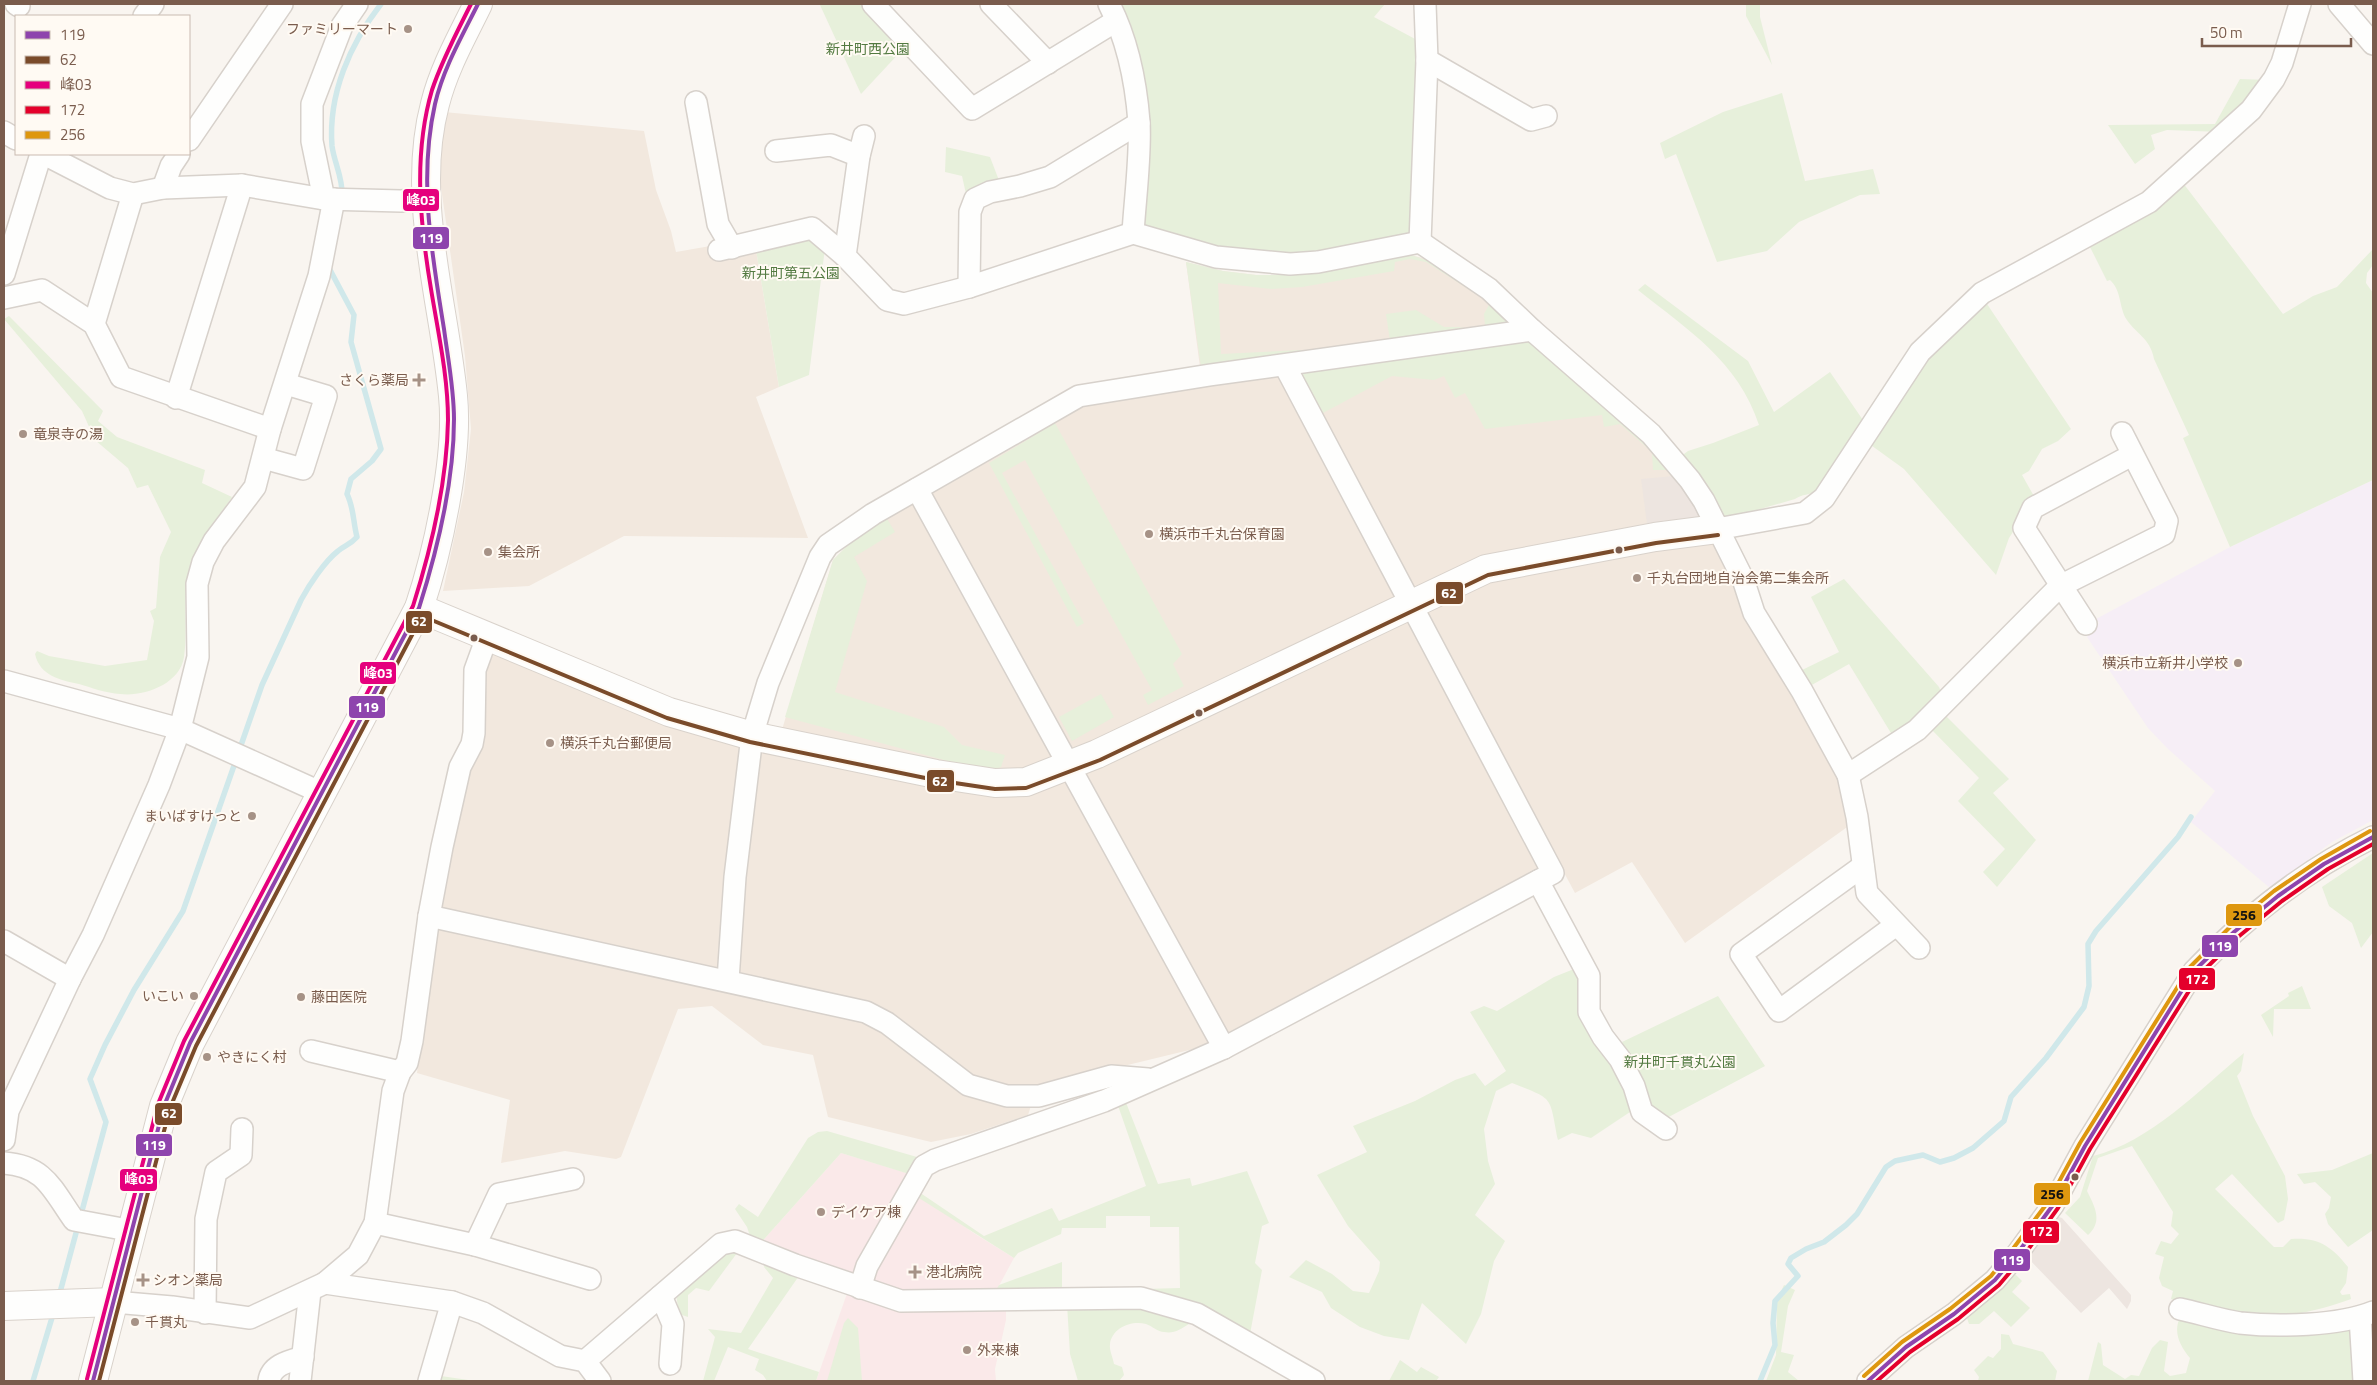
<svg xmlns="http://www.w3.org/2000/svg" width="2377" height="1385" viewBox="0 0 2377 1385" font-family="'Titillium Web','Noto Sans JP',sans-serif">
<style>
.residential{fill:#f2e8de}
.industrial{fill:#ede5e0}
.education{fill:#f6eef6}
.medical{fill:#fae9e9}
.green{fill:#e7f0db}
.lines{fill:none;stroke-linecap:round;stroke-linejoin:round}
.stream{stroke:#d0e8ea;stroke-width:5.5}
.street-casing{stroke:#d7d1cb;stroke-width:24}
.secondary-casing{stroke:#d9d2cb;stroke-width:30}
.street{stroke:#fefefd;stroke-width:21}
.secondary{stroke:#fefefd;stroke-width:28}
.bus-1-casing{stroke:#fffaf3;stroke-width:8}
.bus-2-casing{stroke:#fffaf3;stroke-width:8}
.bus-3-casing{stroke:#fffaf3;stroke-width:8}
.bus-4-casing{stroke:#fffaf3;stroke-width:8}
.bus-5-casing{stroke:#fffaf3;stroke-width:8}
.bus-1{stroke:#8e44ad;stroke-width:4}
.bus-2{stroke:#7a4b2a;stroke-width:4}
.bus-3{stroke:#e5007d;stroke-width:4}
.bus-4{stroke:#e4002b;stroke-width:4}
.bus-5{stroke:#de970f;stroke-width:4}
.poi-dot{fill:#a69286;stroke:#fffaf3;stroke-width:2}
.bus-dot{fill:#7a5c4d;stroke:#fffaf3;stroke-width:2}
.labels{text-anchor:middle;stroke-width:4;stroke-linejoin:round;paint-order:stroke}
.poi-label{font-size:14px;fill:#7a5c4d;stroke:#fffaf3;text-anchor:start}
.park-label{font-size:14px;fill:#537a41;stroke:#fffaf3}
.line-badge{stroke:#fffaf3;stroke-width:2}
.badge-label{font-size:14px;text-anchor:middle;font-weight:bold;fill:#fff}
.pale-badge-label{font-size:14px;text-anchor:middle;font-weight:bold;fill:#111}
</style>
<rect width="100%" height="100%" fill="#f9f5f0"/>
<!-- residential -->
<g class="residential">
<path d="M444 112 644 131 656 190 671 231 676 252 716 245 756 250 779 387 756 397 808 538 624 536 529 586 443 591 464 492 471 429 465 356 440 180Z"/>
<path d="M1410 255 1427 259 1486 294 1622 415 1692 493 1839 777 1850 825 1685 943 1632 862 1575 893 1561 867 1210 1045 1037 1087 1028 1115 971 1134 931 1142 828 1117 813 1055 763 1045 712 1006 678 1009 621 1157 616 1159 565 1151 501 1163 510 1100 417 1073 437 907 462 784 485 738 482 678 494 653 778 743 833 560 858 535 1081 402 1202 382 1186 262 1223 271 1256 275H1288Z"/>
</g>
<!-- industrial -->
<g class="industrial">
<path d="M1674 476 1705 516 1648 532 1641 479Z"/>
<path d="M2056 1216 2062 1218 2131 1295V1301L2127 1309 2109 1288 2081 1313 2026 1256Z"/>
</g>
<!-- education -->
<path class="education" d="M2373 480V820L2332 842 2270 888 2191 822 2215 791 2167 748 2148 728 2087 637 2099 623 2096 619 2230 547Z"/>
<!-- medical -->
<path class="medical" d="M841 1153 920 1177 913 1188 972 1232 1014 1258 995 1293 1006 1307V1320L995 1369 996 1381H816L849 1288 757 1247Z"/>
<!-- green -->
<g class="green">
<path d="M821 4H860L902 50 861 94 820 5Z"/>
<path d="M1114 4H1385L1374 17 1417 40 1421 72 1415 80 1410 231 1401 238 1323 253 1244 256 1145 230 1142 90Z"/>
<path d="M1746 4H1760V17L1772 65 1746 16Z"/>
<path d="M2240 79 2268 80 2221 132 2167 130 2151 135 2155 149 2135 164 2108 125 2215 124Z"/>
<path d="M1782 93 1805 181 1873 169 1880 194 1860 195 1799 222 1767 251 1717 262 1676 154 1665 159 1660 143 1723 112Z"/>
<path d="M946 147 990 157 1000 183 966 194 962 176 945 172Z"/>
<path d="M2183 183 2283 314 2313 296 2337 287 2373 249V265L2367 273 2366 283 2373 293V480L2230 547 2183 438 2189 435 2154 359C2150 337 2135 334 2125 317 2119 304 2121 290 2110 280L2107 281 2087 241Z"/>
<path d="M812 234 825 248 809 375 779 387 756 250Z"/>
<path d="M1410 255C1450 264 1482 296 1514 321L1485 326 1484 314 1490 303 1426 262 1410 259 1395 262 1394 271 1302 287 1271 289 1218 283 1221 354 1302 350V357L1201 367 1186 262 1223 271 1256 275H1288Z"/>
<path d="M1645 284 1748 361 1774 412 1830 372 1867 426C1852 448 1839 477 1816 491 1810 495 1802 494 1795 499L1719 521 1680 457 1688 451 1713 443 1759 425C1738 361 1688 330 1638 290Z"/>
<path d="M1985 301 2071 429 2058 441 2042 449 2029 471 2022 475 2035 498 2009 538 1996 575 1904 469 1868 443 1932 349Z"/>
<path d="M1416 310 1444 327H1464L1390 341 1386 314Z"/>
<path d="M9 316 103 411 98 421 117 437 205 470 202 483 232 497C216 521 196 544 189 573 182 600 188 630 184 657 180 684 144 697 120 694 106 693 92 688 79 684 60 680 40 676 35 654L37 651 49 656 105 666 147 660 154 621 150 611 156 608 160 557 171 532 148 485 137 488 128 468 95 440 82 411 4 319Z"/>
<path d="M1531 337 1675 470H1653L1652 452 1620 424 1604 427 1602 415 1485 429 1465 393 1455 398 1444 376 1434 380 1392 376 1323 413 1302 377 1305 369Z"/>
<path d="M1055 423 1182 654 1173 664 1184 686 1148 705 1143 695 1152 690 1025 460 1002 473 1084 623 1077 627 989 463Z"/>
<path d="M886 517 895 532 854 557 867 581 835 692 944 727 962 745 1005 755 1001 767 988 772 785 717 833 560 858 535Z"/>
<path d="M1844 579 1939 687 1943 696 1894 738 1849 664 1810 686 1800 671 1839 652 1811 597Z"/>
<path d="M1101 694 1114 717 1072 741 1059 717Z"/>
<path d="M1944 714 2009 779 1993 793 2036 840 1997 887 1983 872 2005 849 1958 801 1979 778 1930 728Z"/>
<path d="M2373 853V932L2361 948 2352 923 2329 906 2322 887Z"/>
<path d="M1574 969 1581 977 1633 1110 1591 1138 1572 1133 1558 1140C1549 1095 1555 1100 1512 1083L1496 1091 1484 1129 1488 1161 1495 1184 1475 1215 1505 1241 1494 1261 1481 1314 1466 1344 1422 1303 1409 1340 1384 1336 1360 1327 1331 1308 1322 1292 1289 1277 1306 1260 1332 1274 1353 1291 1369 1293 1379 1271 1380 1262 1348 1226 1317 1175 1367 1152 1353 1126 1415 1101 1455 1080 1475 1073 1485 1086 1506 1071 1470 1012 1484 1006 1497 1011 1554 977Z"/>
<path d="M2302 986 2311 1009H2274L2273 1037 2261 1015 2289 996 2288 993Z"/>
<path d="M1718 996 1765 1066 1663 1120 1652 1109 1621 1045 1623 1044 1622 1042Z"/>
<path d="M2244 1053 2241 1071 2237 1076 2253 1116 2285 1176 2288 1199 2284 1220 2278 1223 2232 1174 2215 1189 2274 1247H2283L2291 1239C2319 1237 2332 1247 2348 1267L2346 1283 2340 1292 2342 1295 2350 1294 2351 1299C2327 1308 2291 1317 2265 1318 2239 1319 2196 1307 2171 1299L2173 1291 2162 1286 2159 1278 2164 1257 2155 1254 2161 1241 2171 1244 2179 1234 2171 1226 2173 1212 2132 1146 2098 1158 2087 1191C2095 1207 2103 1221 2088 1235L2065 1213 2080 1197 2093 1156C2150 1142 2199 1090 2244 1053Z"/>
<path d="M1123 1095 1158 1184 1190 1178 1192 1186 1247 1171 1269 1223 1262 1226 1255 1263 1262 1270 1250 1334 1144 1289 1180 1288 1179 1227H1150V1216H1106V1228H1062L1061 1234 1018 1253 1014 1258 911 1193 913 1188 984 1236 1052 1208 1059 1221 1146 1186 1115 1097Z"/>
<path d="M827 1131 917 1157 909 1174 841 1153 757 1247 753 1245 747 1227 735 1209 739 1204 758 1217 808 1138 818 1132Z"/>
<path d="M2373 1153V1230L2348 1247 2328 1224 2325 1214 2329 1208 2331 1197 2315 1182 2304 1184 2297 1174 2332 1170Z"/>
<path d="M724 1249 751 1254 749 1258 737 1253 709 1291 696 1288 688 1295V1317L679 1314 676 1294Z"/>
<path d="M765 1261 801 1273 748 1349 819 1372 816 1381H767L763 1375 755 1370 759 1359 728 1347 714 1381H703L715 1337 708 1329 741 1333 773 1278 764 1267Z"/>
<path d="M1062 1262V1291L994 1293 999 1285Z"/>
<path d="M2013 1272 2022 1281 2012 1292 2030 1308 2011 1327 1994 1311 1979 1324H1969L1966 1315Z"/>
<path d="M1784 1285 1795 1290 1788 1306 1781 1352 1794 1355 1788 1372 1799 1381H1766L1776 1355 1777 1300Z"/>
<path d="M1140 1302 1190 1316 1189 1324C1181 1329 1174 1334 1164 1332 1158 1332 1152 1326 1146 1324 1131 1320 1112 1328 1110 1344 1109 1350 1113 1358 1114 1364L1122 1367 1124 1375 1119 1381H1078L1070 1354 1067 1304Z"/>
<path d="M2181 1316 2350 1326 2354 1381H2088L2098 1342 2101 1344 2103 1365 2125 1379 2131 1375 2139 1376 2152 1348 2160 1340 2168 1342 2164 1371 2170 1376 2186 1373 2190 1358C2180 1346 2172 1331 2181 1316Z"/>
<path d="M848 1318 858 1328 862 1381H827L844 1323Z"/>
<path d="M2001 1334 2009 1335 2013 1344 2043 1352 2057 1371 2055 1381H1978L1979 1377 1974 1370 1988 1356 1993 1358 2001 1349Z"/>
<path d="M1400 1360 1417 1372 1421 1367 1439 1377 1436 1381H1389Z"/>
<path d="M441 1376 475 1381H440Z"/>
</g>
<g class="lines">
<!-- stream -->
<g class="stream">
<path d="M342 195C343 178 334 162 332 146 328 94 350 44 381 4"/>
<path d="M239 751 262 685 301 600C309 585 325 561 338 551 345 545 350 545 357 537 353 522 354 508 347 494L351 479 372 461 381 449 351 342 354 315 329 268V265"/>
<path d="M59 1296 106 1122 90 1079 105 1045 134 990 183 911 236 760"/>
<path d="M33 1381 54 1311"/>
<path d="M1760 1381 1775 1345 1773 1323 1775 1301 1798 1276 1788 1264 1791 1258 1806 1249 1824 1242 1846 1225 1857 1214 1886 1167 1895 1161 1923 1155 1940 1162 1954 1158 1973 1148 2004 1121 2011 1097 2046 1058 2084 1007 2089 986 2088 944 2096 931 2178 837 2191 817"/>
</g>
<!-- street casing -->
<g class="street-casing">
<g id="street">
<path d="M16 4 19 6"/>
<path d="M873 4 972 109 1116 21"/>
<path d="M991 4 1048 63"/>
<path d="M1109 4C1127 39 1136 83 1139 122 1141 155 1135 199 1133 233"/>
<path d="M2339 4 2373 44"/>
<path d="M144 16 153 4"/>
<path d="M1427 60 1531 120 1546 116"/>
<path d="M696 102 718 224 732 248"/>
<path d="M4 132 16 139"/>
<path d="M864 136 859 156 845 256 887 300 904 304 969 287 1133 233 1216 257 1290 264 1318 262 1420 242 1489 289 1532 330 1651 434 1690 480 1704 501 1743 579 1754 613 1802 691 1848 775 1857 817 1867 893 1919 948"/>
<path d="M189 140 282 4"/>
<path d="M776 151 831 145 859 156"/>
<path d="M44 154 110 188 133 194 163 188 242 185 324 199 401 201 427 199"/>
<path d="M163 188 171 166 179 154"/>
<path d="M324 199 312 141V104L342 26 357 4"/>
<path d="M1420 242 1427 60 1425 4"/>
<path d="M719 250 812 228 845 256"/>
<path d="M4 274 41 154"/>
<path d="M969 287 970 212 975 199 990 192 1020 186 1050 177 1139 123"/>
<path d="M4 298 42 290 94 324 121 377 270 429"/>
<path d="M94 324 133 194"/>
<path d="M176 398 242 185"/>
<path d="M263 458 303 469 326 396 286 384"/>
<path d="M917 489 1224 1048"/>
<path d="M1717 529 1805 513 1824 498 1920 352 1982 293 2149 202 2251 110 2274 79 2282 63 2300 4"/>
<path d="M2086 624 2024 528 2033 508 2132 455"/>
<path d="M4 681 180 729 322 793"/>
<path d="M1848 775 1917 730 2060 586 2164 534 2167 521 2122 433"/>
<path d="M1863 866 1741 954 1779 1011 1896 925"/>
<path d="M1538 881 1589 976V1012L1603 1037 1620 1059 1634 1086 1642 1112 1666 1129"/>
<path d="M429 916 866 1012 887 1023 968 1085 1007 1096H1039L1111 1076 1148 1079"/>
<path d="M4 941 70 979"/>
<path d="M728 980 735 877 752 736 768 683 820 557 828 545 873 514 1079 396 1210 375 1532 330"/>
<path d="M311 1051 400 1072"/>
<path d="M4 1140 8 1111 70 979 93 935 159 785 180 729 198 657 197 584 203 562 214 541 255 487 270 429 319 276 334 199"/>
<path d="M4 1163C45 1166 52 1189 74 1220L133 1231"/>
<path d="M375 1223 475 1245 590 1279"/>
<path d="M475 1245 499 1194 573 1179"/>
<path d="M325 1283 452 1302 483 1313 560 1356 585 1361 600 1381"/>
<path d="M860 1288 867 1266 924 1166 935 1160 1104 1101 1224 1048 1553 873 1285 366"/>
<path d="M661 1296 673 1324 670 1364"/>
<path d="M114 1302 172 1307 250 1318 325 1283 358 1255 375 1223 393 1091 400 1072 407 1063 412 1041 429 916 442 847 460 767 472 744 474 733 475 670 487 637"/>
<path d="M2180 1309C2199 1313 2220 1320 2240 1323 2277 1327 2339 1326 2373 1312"/>
<path d="M205 1313 206 1219 216 1172 241 1155 242 1129"/>
<path d="M2360 1317 2364 1381"/>
<path d="M585 1361 721 1244 735 1241 795 1265 901 1301 1141 1298 1197 1314 1314 1381"/>
<path d="M269 1381C271 1365 289 1361 303 1357"/>
<path d="M300 1381 310 1291"/>
<path d="M429 1381 452 1302"/>
<path d="M1868 1381 1906 1347 1954 1314 1995 1280 2017 1254 2053 1205 2085 1146 2194 971C2245 918 2307 869 2373 837"/>
</g>
</g>
<!-- secondary casing -->
<g class="secondary-casing">
<g id="secondary">
<path d="M419 608 669 712 752 736 936 774 995 783 1026 782 1097 754 1486 569 1655 537 1717 529"/>
<path d="M4 1306 114 1302"/>
<path d="M93 1381 164 1106 190 1043 419 608C438 551 459 455 453 396 444 302 410 198 435 104 444 68 462 37 478 4"/>
</g>
</g>
<!-- street -->
<use href="#street" class="street"/>
<!-- secondary -->
<use href="#secondary" class="secondary"/>
<!-- bus-1 casing -->
<g class="bus-1-casing">
<g id="bus-1">
<path d="M93 1381 164 1106 190 1043 419 608C438 548 454 483 454 419 454 389 448 359 444 329 432 254 418 180 435 104 443 69 462 36 478 4"/>
<path d="M1868 1381 1906 1347 1954 1314 1995 1280 2017 1254 2053 1205 2085 1146 2194 971 2234 932 2278 896 2324 864 2373 837"/>
</g>
</g>
<!-- bus-2 casing -->
<g class="bus-2-casing">
<path id="bus-2" d="M99 1381 170 1108 196 1046 422 616 667 718 750 742 935 780 995 789 1026 788 1100 760 1488 575 1656 543 1718 535"/>
</g>
<!-- bus-3 casing -->
<g class="bus-3-casing">
<path id="bus-3" d="M87 1379 158 1104 184 1041 413 606C432 546 447 483 448 420 448 376 438 332 431 289 420 223 413 155 432 90 442 60 457 32 471 4"/>
</g>
<!-- bus-4 casing -->
<g class="bus-4-casing">
<path id="bus-4" d="M1877 1381 1910 1352 1958 1319 1999 1285 2022 1258 2058 1208 2090 1149 2199 975 2238 937 2282 901 2328 869 2373 844"/>
</g>
<!-- bus-5 casing -->
<g class="bus-5-casing">
<path id="bus-5" d="M1864 1376 1902 1342 1950 1309 1991 1276 2012 1250 2048 1202 2080 1143 2190 967 2230 927 2274 891 2321 859 2370 831"/>
</g>
<!-- bus-1 -->
<use href="#bus-1" class="bus-1"/>
<!-- bus-2 -->
<use href="#bus-2" class="bus-2"/>
<!-- bus-3 -->
<use href="#bus-3" class="bus-3"/>
<!-- bus-4 -->
<use href="#bus-4" class="bus-4"/>
<!-- bus-5 -->
<use href="#bus-5" class="bus-5"/>
</g>
<!-- markers -->
<g class="poi-dot">
<circle cx="408" cy="29" r="5"/>
<path d="M416.5 372.5h5v5h5v5h-5v5h-5v-5h-5v-5h5z"/>
<circle cx="23" cy="434" r="5"/>
<circle cx="1149" cy="534" r="5"/>
<circle cx="488" cy="552" r="5"/>
<circle cx="1637" cy="578" r="5"/>
<circle cx="2238" cy="663" r="5"/>
<circle cx="550" cy="743" r="5"/>
<circle cx="252" cy="816" r="5"/>
<circle cx="194" cy="996" r="5"/>
<circle cx="301" cy="997" r="5"/>
<circle cx="207" cy="1057" r="5"/>
<circle cx="821" cy="1212" r="5"/>
<path d="M912.5 1264.5h5v5h5v5h-5v5h-5v-5h-5v-5h5z"/>
<path d="M140.5 1272.5h5v5h5v5h-5v5h-5v-5h-5v-5h5z"/>
<circle cx="135" cy="1322" r="5"/>
<circle cx="967" cy="1350" r="5"/>
</g>
<g class="bus-dot">
<circle cx="1619" cy="550" r="4.5"/>
<circle cx="474" cy="638" r="4.5"/>
<circle cx="1199" cy="713" r="4.5"/>
<circle cx="2075" cy="1177" r="4.5"/>
</g>
<g class="labels">
<!-- poi labels -->
<g class="poi-label">
<text x="398" y="34" text-anchor="end">ファミリーマート</text>
<text x="409" y="385" text-anchor="end">さくら薬局</text>
<text x="33" y="439">竜泉寺の湯</text>
<text x="1159" y="539">横浜市千丸台保育園</text>
<text x="498" y="557">集会所</text>
<text x="1647" y="583">千丸台団地自治会第二集会所</text>
<text x="2228" y="668" text-anchor="end">横浜市立新井小学校</text>
<text x="560" y="748">横浜千丸台郵便局</text>
<text x="242" y="821" text-anchor="end">まいばすけっと</text>
<text x="184" y="1001" text-anchor="end">いこい</text>
<text x="311" y="1002">藤田医院</text>
<text x="217" y="1062">やきにく村</text>
<text x="831" y="1217">デイケア棟</text>
<text x="926" y="1277">港北病院</text>
<text x="153" y="1285">シオン薬局</text>
<text x="145" y="1327">千貫丸</text>
<text x="977" y="1355">外来棟</text>
</g>
<!-- park labels -->
<g class="park-label">
<text x="868" y="54">新井町西公園</text>
<text x="791" y="278">新井町第五公園</text>
<text x="1680" y="1067">新井町千貫丸公園</text>
</g>
</g>
<g class="line-badge">
<rect x="402" y="188" width="38" height="24" rx="5" fill="#e5007d"/>
<rect x="412" y="226" width="38" height="24" rx="5" fill="#8e44ad"/>
<rect x="1435" y="581" width="29" height="24" rx="5" fill="#7a4b2a"/>
<rect x="405" y="610" width="28" height="24" rx="5" fill="#7a4b2a"/>
<rect x="359" y="661" width="38" height="24" rx="5" fill="#e5007d"/>
<rect x="348" y="695" width="38" height="24" rx="5" fill="#8e44ad"/>
<rect x="926" y="769" width="29" height="24" rx="5" fill="#7a4b2a"/>
<rect x="2225" y="903" width="38" height="24" rx="5" fill="#de970f"/>
<rect x="2201" y="934" width="38" height="24" rx="5" fill="#8e44ad"/>
<rect x="2178" y="967" width="38" height="24" rx="5" fill="#e4002b"/>
<rect x="154" y="1102" width="29" height="24" rx="5" fill="#7a4b2a"/>
<rect x="135" y="1133" width="38" height="24" rx="5" fill="#8e44ad"/>
<rect x="119" y="1168" width="39" height="24" rx="5" fill="#e5007d"/>
<rect x="2033" y="1182" width="38" height="24" rx="5" fill="#de970f"/>
<rect x="2022" y="1220" width="38" height="24" rx="5" fill="#e4002b"/>
<rect x="1993" y="1248" width="38" height="24" rx="5" fill="#8e44ad"/>
</g>
<g class="badge-label">
<text x="421" y="205">峰03</text>
<text x="431" y="243">119</text>
<text x="1449" y="598">62</text>
<text x="419" y="626">62</text>
<text x="378" y="678">峰03</text>
<text x="367" y="712">119</text>
<text x="940" y="786">62</text>
<text x="2220" y="951">119</text>
<text x="2197" y="984">172</text>
<text x="169" y="1118">62</text>
<text x="154" y="1150">119</text>
<text x="139" y="1184">峰03</text>
<text x="2041" y="1236">172</text>
<text x="2012" y="1265">119</text>
</g>
<g class="pale-badge-label">
<text x="2244" y="920">256</text>
<text x="2052" y="1199">256</text>
</g>
<!-- border -->
<rect width="2377" height="1385" fill="none" stroke="#7a5c4d" stroke-width="10"/>
<!-- legend -->
<rect x="15" y="15" width="175" height="140" fill="#fffaf3" stroke="#cabbb1"/>
<rect x="25" y="31" width="25" height="8" fill="#8e44ad" stroke="#cabbb1"/>
<text x="60" y="40" font-size="15" fill="#7a5c4d">119</text>
<rect x="25" y="56" width="25" height="8" fill="#7a4b2a" stroke="#cabbb1"/>
<text x="60" y="65" font-size="15" fill="#7a5c4d">62</text>
<rect x="25" y="81" width="25" height="8" fill="#e5007d" stroke="#cabbb1"/>
<text x="60" y="90" font-size="15" fill="#7a5c4d">峰03</text>
<rect x="25" y="106" width="25" height="8" fill="#e4002b" stroke="#cabbb1"/>
<text x="60" y="115" font-size="15" fill="#7a5c4d">172</text>
<rect x="25" y="131" width="25" height="8" fill="#de970f" stroke="#cabbb1"/>
<text x="60" y="140" font-size="15" fill="#7a5c4d">256</text>
<!-- scale -->
<path d="M2202 38v8h149v-8" fill="none" stroke="#7a5c4d" stroke-width="2.5"/>
<text x="2210" y="38" font-size="15" fill="#7a5c4d" stroke="#fffaf3" stroke-width="4" paint-order="stroke">50 m</text>
</svg>
